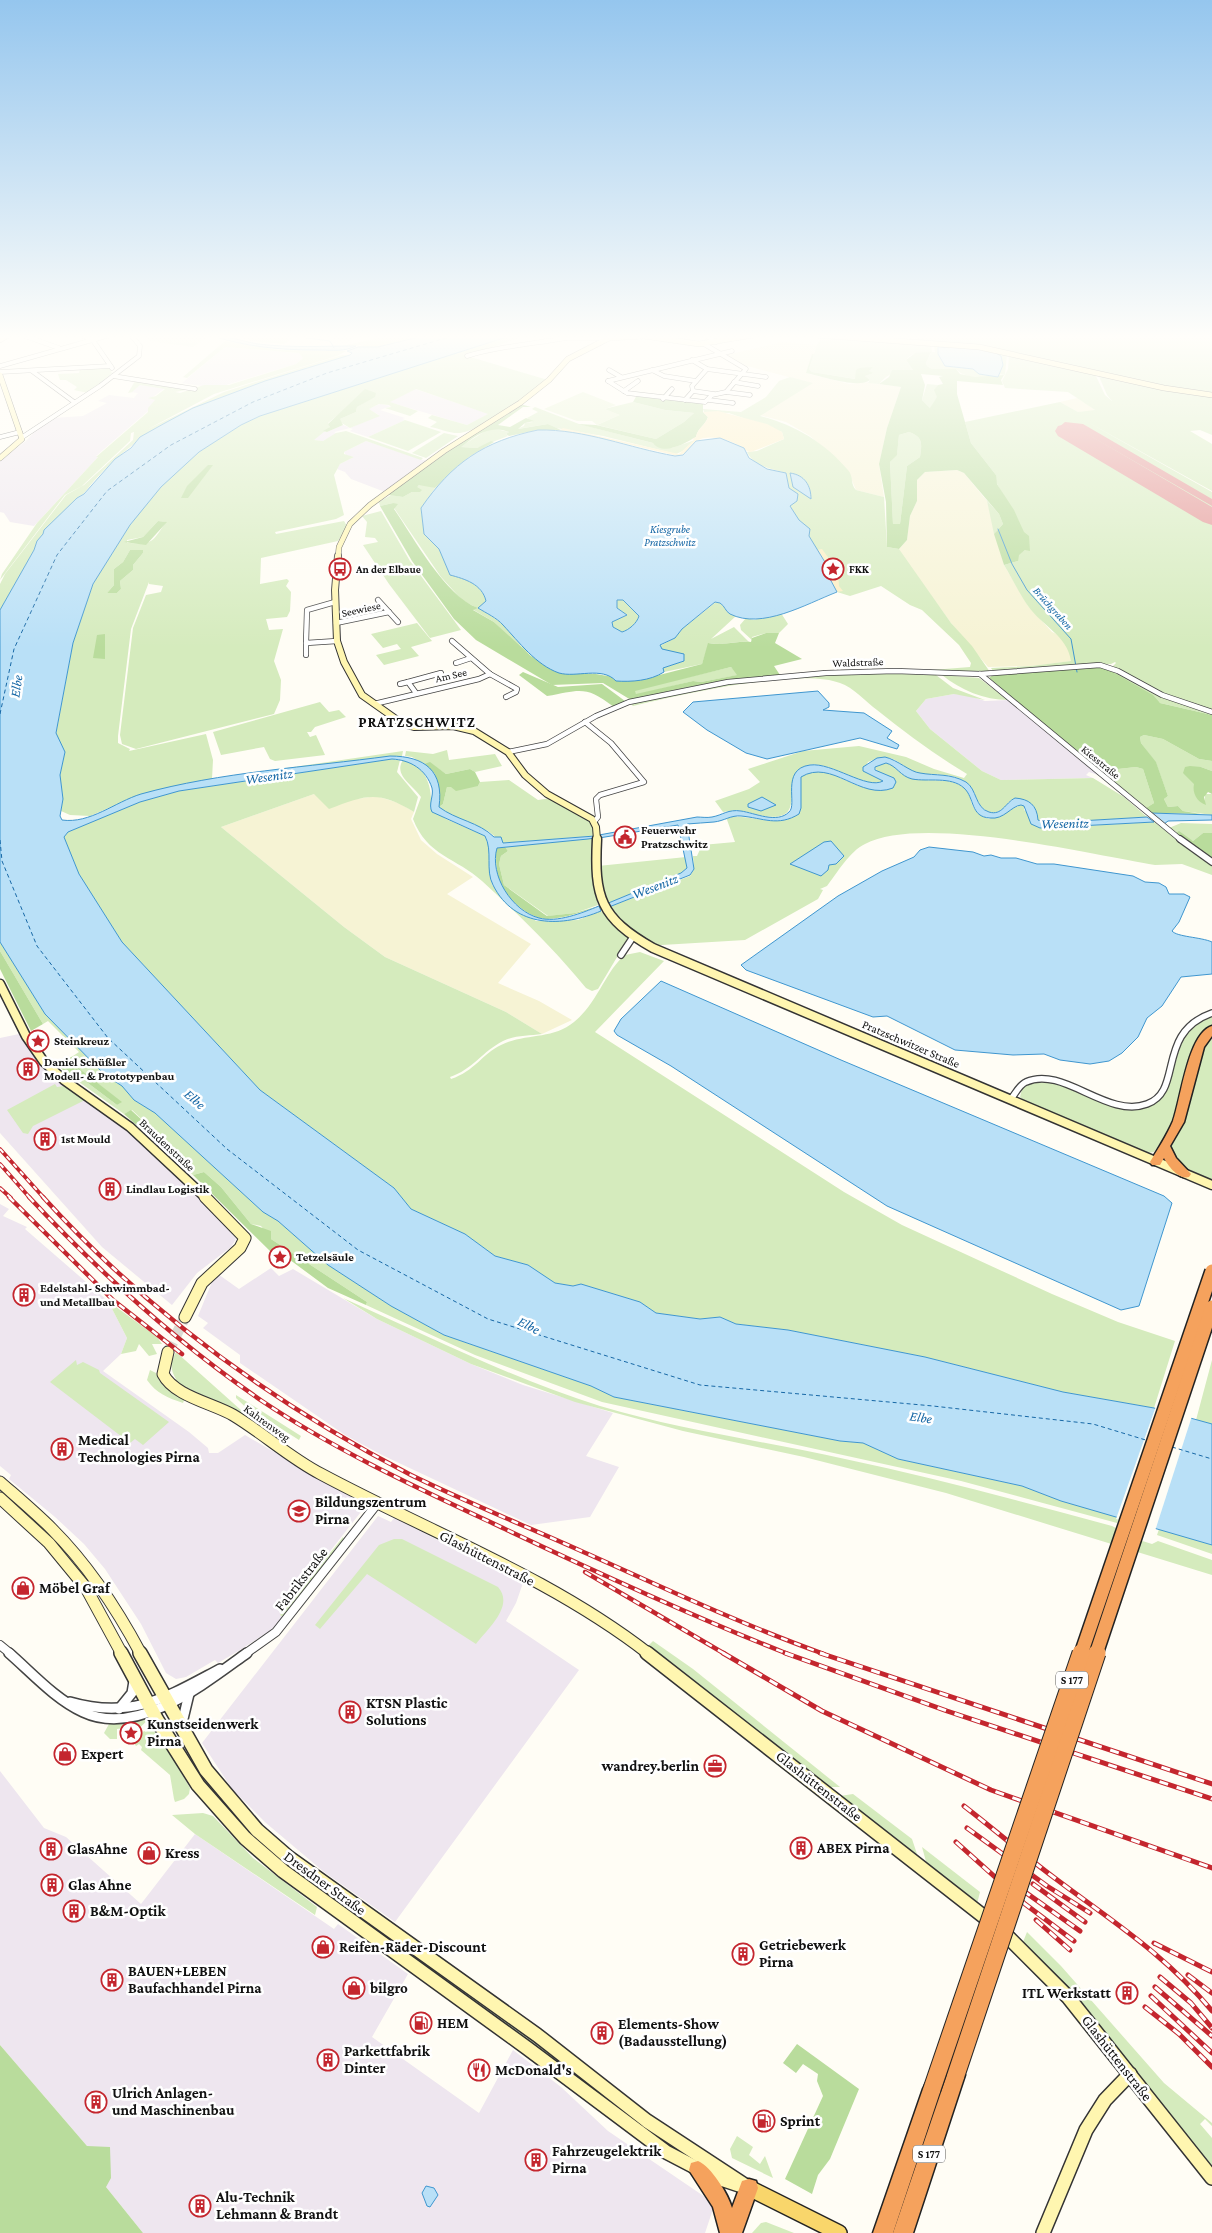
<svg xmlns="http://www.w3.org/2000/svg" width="1212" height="2233" viewBox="0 0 1212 2233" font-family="'Crimson Pro',serif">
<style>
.industrial{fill:#eee6ef}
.farmland{fill:#f6f3d4}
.green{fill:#d5ebbd;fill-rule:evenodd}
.forest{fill:#b9dc9c;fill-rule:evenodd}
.sand{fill:#fbeec1}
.pitch{fill:#e6f2cf}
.water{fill:#b9e0f7;stroke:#3f96cf;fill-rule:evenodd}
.pier{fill:#fffdf5}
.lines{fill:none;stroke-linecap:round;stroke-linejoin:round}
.stream{stroke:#3f96cf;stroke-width:1}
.ferry{stroke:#1768a6;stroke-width:1;stroke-dasharray:4 3;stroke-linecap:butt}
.taxiway{fill:#e29292;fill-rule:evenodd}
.runway{fill:#e29292;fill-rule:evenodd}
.secondary-tunnel{stroke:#dbdad3;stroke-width:11;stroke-dasharray:11 5;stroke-linecap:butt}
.street-far4-casing{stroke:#444;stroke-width:5}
.street-far3-casing{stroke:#444;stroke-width:6}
.street-far2-casing{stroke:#444;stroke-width:8}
.street-far1-casing{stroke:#444;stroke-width:10}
.street-casing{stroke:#444;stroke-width:12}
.secondary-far4-casing{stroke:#333;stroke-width:6}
.secondary-far3-casing{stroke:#333;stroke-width:8}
.secondary-far2-casing{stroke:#333;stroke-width:11}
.secondary-far1-casing{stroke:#333;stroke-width:13}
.secondary-casing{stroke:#333;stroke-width:16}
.primary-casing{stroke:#222;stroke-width:18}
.highway-casing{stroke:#222;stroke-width:3}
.street-far4{stroke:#fff;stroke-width:4}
.street-far3{stroke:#fff;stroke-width:4.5}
.street-far2{stroke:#fff;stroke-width:5.5}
.street-far1{stroke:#fff;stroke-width:8}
.street{stroke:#fff;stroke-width:9}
.secondary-far4{stroke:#fff6b0;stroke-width:5}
.secondary-far3{stroke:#fff6b0;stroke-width:6}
.secondary-far2{stroke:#fff6b0;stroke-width:8}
.secondary-far1{stroke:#fff6b0;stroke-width:11}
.secondary{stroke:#fff6b0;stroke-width:13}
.primary{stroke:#f9d66b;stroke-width:15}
.highway{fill:#f5a25d;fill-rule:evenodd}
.rail-far2-casing{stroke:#c4262e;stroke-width:4}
.rail-far1-casing{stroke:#c4262e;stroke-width:4.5}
.rail-casing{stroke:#c4262e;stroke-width:5}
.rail-far2{stroke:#fff;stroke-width:2;stroke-dasharray:5;stroke-linecap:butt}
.rail-far1{stroke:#fff;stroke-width:2.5;stroke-dasharray:7;stroke-linecap:butt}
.rail{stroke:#fff;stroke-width:3;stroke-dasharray:9;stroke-linecap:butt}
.highway-bridge-far1-casing{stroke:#222;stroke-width:16;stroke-linecap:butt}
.highway-bridge-casing{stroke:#222;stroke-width:19;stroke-linecap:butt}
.highway-bridge-far1{stroke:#f5a25d;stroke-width:13}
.highway-bridge{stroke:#f5a25d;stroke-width:17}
.labels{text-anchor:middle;stroke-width:5;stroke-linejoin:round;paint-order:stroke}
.far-water-label{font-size:11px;font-style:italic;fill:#1768a6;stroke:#fff}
.far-poi-label{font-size:11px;font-weight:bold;fill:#111;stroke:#fff;text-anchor:start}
.far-street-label{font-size:11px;fill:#111;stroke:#fff}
.shield{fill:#fff;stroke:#585858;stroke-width:1}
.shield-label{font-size:11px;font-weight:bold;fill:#111}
.poi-label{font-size:12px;font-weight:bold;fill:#111;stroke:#fff;text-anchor:start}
.street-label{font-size:12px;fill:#111;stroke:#fff}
.water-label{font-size:14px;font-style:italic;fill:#1768a6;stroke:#fff}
.far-district-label{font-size:15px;font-weight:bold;letter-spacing:1px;fill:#111;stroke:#fff}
.near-poi-label{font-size:15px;font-weight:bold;fill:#111;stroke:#fff;text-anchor:start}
.near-street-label{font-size:15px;fill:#111;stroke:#fff}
</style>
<rect width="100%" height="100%" fill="#fffdf5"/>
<!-- industrial -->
<g class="industrial">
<path d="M225 347 296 353 302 354 303 358 296 364 226 385 202 386 182 383Z"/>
<path d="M140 385 165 388 150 399 156 400 148 411 96 456 98 457 34 526 10 522 4 513 0 512V461L26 441 38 428 53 418 83 416 107 403 98 401 109 395 134 398 138 393 131 392Z"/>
<path d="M415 389 489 414 467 425 389 402Z"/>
<path d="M380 404 391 406 380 410 405 418 402 419 405 420 368 437 350 431 353 429 350 428 334 432 337 434 323 441 313 440 323 431 327 432 343 425 350 428 379 415 368 409Z"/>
<path d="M366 441 423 460 429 461 421 464 422 466 385 492 351 479 345 472 337 469 340 464 354 457 346 455 344 452Z"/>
<path d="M954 694 967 695 985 701 1008 700 1101 776 1089 772 1086 775 1093 778 1001 780 982 771 930 729 916 711 926 699Z"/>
<path d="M19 1034 26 1044 130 1131 214 1210 236 1239 231 1247 197 1273 172 1305 102 1247 0 1133V1038Z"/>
<path d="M0 1204 9 1209 3 1216 27 1227 25 1229 108 1301 127 1338 121 1354 103 1371 189 1432 208 1448 209 1453H218L245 1435 351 1497 364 1508 280 1615 283 1617 271 1630 240 1650 218 1663 215 1660 186 1677 176 1679 166 1673 141 1624 105 1569 84 1544 55 1517 9 1479 11 1475 0 1466Z"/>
<path d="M271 1268 279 1276 293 1269 377 1319 471 1364 523 1385 613 1413 586 1456 619 1467 590 1517 531 1525 382 1455 345 1435 240 1363V1355L203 1328 208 1323 198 1316 212 1282 218 1274 239 1289Z"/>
<path d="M378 1516 391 1522 394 1518 523 1583 516 1603 506 1621 579 1670 395 1922 324 1872 266 1823 232 1789 202 1743Z"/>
<path d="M0 1771 44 1828 66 1837 141 1904 195 1834 334 1929 338 1924 408 1974 372 2037 479 2113 513 2050 561 2087 608 2131 708 2199 712 2205V2212L705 2233H143L106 2187 87 2146 0 2045Z"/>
</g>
<!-- farmland -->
<g class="farmland">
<path d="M292 335H359L345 344 330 337Z"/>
<path d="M783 342 817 345 806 373 849 384 864 382 901 387 887 428 879 464 884 497 856 490 847 469 810 436 786 422 759 415 812 383 747 366 726 355Z"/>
<path d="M1077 398 1087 404 1096 411 1078 412 1060 402Z"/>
<path d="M957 470 964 473 987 501 1004 565 1028 606 1052 632 1059 635 1067 644 1072 661 1031 666 988 667 951 623 901 554 899 549 907 540 910 516 917 501V480L925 472Z"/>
<path d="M314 794 357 799 376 796 399 803 414 812 411 819 421 840 437 854 473 877 447 894 531 944 498 983 539 1001 572 1020 542 1034 506 1012 385 957 344 927 221 827Z"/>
</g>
<!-- green -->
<g class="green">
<path d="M239 335H276L291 339 284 344 252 341 236 337Z"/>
<path d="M391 335H427L378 347H358L364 344 356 346H342Z"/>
<path d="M513 335H527L467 356 548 380C530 393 482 431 460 433 451 434 438 428 430 427L437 422 428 418 432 415 467 425 488 414 416 389 390 402 418 411 410 416 385 408 391 407 389 405 379 404 369 409 380 416 350 428 340 422V419L356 412 357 407 370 399 344 410 328 423 330 427 314 440 323 441 336 433 346 431 423 458 421 460 366 441 344 452V454L354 457 340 464 334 475 344 515 336 519 275 532 276 534 344 521 347 526 338 541 261 558 260 584 287 579 289 581 286 586 291 592 290 611 287 617 266 619 269 630 283 629 274 661 281 680 280 700 274 714 136 749 122 744 120 735 133 628 146 595 161 592 163 586 149 584V582L131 629 118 736V743L130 749 129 751 206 734 213 760 212 779 403 751 402 756 233 777 170 788 139 795 90 816 70 815 61 811 63 799 60 775 65 752 56 734 73 643 93 584 130 525 160 487 199 452 241 425 260 416ZM158 521 166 522C151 544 153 544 127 543V540L143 537ZM130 550 143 553 133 565V570L120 581 121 589 117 593H107L114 585V569L123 562Z"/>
<path d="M937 335H1212V395L1189 392 1007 351 907 341Z"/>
<path d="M823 336 931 344 932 352H935L934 346 1007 353 1005 375 1008 369 1009 355 1095 374 1105 395 1112 401 1107 395 1098 374 1212 396V435L1200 430 1190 431 1212 444V491L1084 420 1212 492V710L1156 691 1113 666 1116 663 1115 662 1111 664 1072 665 994 672 991 668 1031 666 1071 661C1067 635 1043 627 1028 606 1019 593 1012 578 1004 565L1018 561V555L1025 550C1024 519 1008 506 995 480L996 475 971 443 965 422 1060 402 1078 412 1095 410 1068 392 1005 388 1002 381 1005 375 999 374 1003 365 945 366 973 369 980 374 993 376C981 379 964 378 956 369H932L927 366 926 363 931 353C922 352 912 352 906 360L913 370 910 372C897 369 887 374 879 384L868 383 870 380 865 376 874 373 859 368 856 371V379L812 372 809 369 817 345Z"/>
<path d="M225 341 279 350 346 351 337 356 214 394 148 429 224 392 303 367 342 355H350C250 390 155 404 85 492 83 495 79 496 76 499 72 502 69 507 66 510 54 521 40 534 34 550L0 610V584L5 574 66 495 84 485 133 440 134 432 131 433 130 441 82 486 65 495 0 580 2 574 37 523 98 457H96L148 412V408L155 400 148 398 156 396 165 389 140 385 132 392H133L128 393 135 381 186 390 175 392 180 393 204 385H229L296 364 303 358 299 353 225 347 187 378 183 377Z"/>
<path d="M109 367 112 373 88 393 74 390 77 387 66 380H60L58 374 79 373 80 369Z"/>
<path d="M790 377 813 383 760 416C795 425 824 442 848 470 854 477 850 484 856 490L884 497 887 547 899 549 951 623 972 646 990 672H949L932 670 970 667 971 663 959 645 922 610 910 605 881 586 850 596 837 592 809 536 790 506 789 488 786 473C772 469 754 467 747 452L757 451 784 439 782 432 729 413 704 412 703 409 741 412 766 397 779 381Z"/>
<path d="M927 384 938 385 935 390 938 397 931 409 922 400Z"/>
<path d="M633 402 665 410 694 413 684 422 656 439 597 425 619 415 604 409Z"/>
<path d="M535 407 579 424 672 448 695 440 683 451 676 454 603 436 556 428 548 424 517 429 524 426 525 423 533 422 527 418 538 412 532 409Z"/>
<path d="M405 420 441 432 408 451 368 437Z"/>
<path d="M496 429 509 432 506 434 508 436 477 448 460 447 487 430Z"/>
<path d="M909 432C923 437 922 443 920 457L907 466 900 524H893L890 462 897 454 899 435Z"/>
<path d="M444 433 458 436 426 458 412 453Z"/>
<path d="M422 484 435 488 421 508 424 534 439 549 450 575C465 579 482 584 486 601L479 608 503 624 521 646 537 658 523 650 494 622 472 609 477 608 462 600 441 577 394 508 393 503 380 506 379 502 391 495 403 497 412 492 417 486Z"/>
<path d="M983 496 999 514 1003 524 994 534 987 501Z"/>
<path d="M381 511 410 561 461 630 430 638 389 584 363 545 378 542 375 538 365 537 367 522 362 516Z"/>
<path d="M617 600H623L639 616C637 624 629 630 622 632L613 627 612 622 627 615 617 608Z"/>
<path d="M716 602 720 603 730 613 736 616 711 639 734 627 749 642C735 641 724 646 709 643L702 664 664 672 663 668 684 661 661 649 660 646 675 638 682 629Z"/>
<path d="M781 613 788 624 779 633H766L752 637 753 641 741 630 740 625 746 618 754 620Z"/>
<path d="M417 623 432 641 411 647 419 656 384 665 376 655 401 649 397 644 383 648 371 634Z"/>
<path d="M731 667 738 675 701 682 693 681 636 695 634 690Z"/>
<path d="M1104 667 1121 674 1157 695 1212 713V715L1160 703Z"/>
<path d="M862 673 936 675 953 688 985 700 954 694 926 699 916 711 930 729 982 771 1001 780 1093 778 1124 797 1147 817 1045 823 1038 820 1034 806 1011 800C1005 807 999 815 989 812 976 808 977 789 966 782 952 773 937 775 921 774 900 771 898 748 868 762L863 771 883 781C864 790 832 761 809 765 778 772 804 811 780 816 767 819 754 813 742 811 736 810 729 811 723 812L715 801 749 789 760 782 748 769 803 751 859 746 906 757 934 769 964 778 967 774C935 755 906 733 877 710 866 702 853 687 840 683 801 667 677 695 633 706L630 703 728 683 765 678Z"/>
<path d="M942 675 979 678 1008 700C984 700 961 690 942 675Z"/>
<path d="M320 702 329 712 339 710 346 717 315 727 311 732H307L310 737 316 735 325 755 275 761 270 759 264 747 221 755 213 732Z"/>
<path d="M1144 735 1163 739 1199 759 1212 761V771L1201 767 1194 784 1205 802V794H1212V815L1183 811 1178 806 1168 807 1164 799 1168 796 1156 763 1141 743 1140 737Z"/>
<path d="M447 750 449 760 495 754 502 766 475 772 470 769 446 774 430 763 424 764 412 757 405 756 406 751 433 754Z"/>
<path d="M392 759 400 760 397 772 418 797 414 812C378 790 366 795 329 809L314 794 221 827 344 927 385 957 506 1012 542 1034C529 1036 515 1035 503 1041 483 1051 472 1070 450 1077L451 1079C475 1071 482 1054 501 1045 525 1033 552 1040 574 1022 597 1004 606 970 625 955L640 952 664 961 595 1032 844 1192 902 1225 1052 1294 1118 1322 1175 1341 1154 1408 1063 1392 925 1357 788 1330 736 1324 720 1317 700 1319 656 1313 640 1302 581 1284 573 1286 555 1283 528 1265 495 1256 465 1234 411 1209 394 1188 260 1090 122 942 79 874 64 837 68 832 140 802 179 791Z"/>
<path d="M403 760C425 762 434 790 430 808L446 819 485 836 489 847 492 885 536 921 578 920 601 911 629 937 598 989 592 991 586 988C554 949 519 915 482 881 457 858 427 856 413 819L421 797C413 785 393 775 403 760Z"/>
<path d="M886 763C896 765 899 774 908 777 925 784 948 775 964 788 976 798 964 808 989 819L1021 805 1024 806V810L1050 828 1154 822 1212 865V875L1182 864 1155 865C1089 854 921 814 865 844 850 851 837 873 827 886L820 889 823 890 818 899 745 940 662 945H650L634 936 609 907 690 876 694 869 693 856H697L702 845 735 842 726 817C752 814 775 829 798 814L801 808V776C822 764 839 779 859 786 867 789 875 789 883 790L887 775 877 771 875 767ZM831 841 835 848 836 864H790L824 843Z"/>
<path d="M1136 767 1143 769 1154 803 1146 808 1100 771Z"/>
<path d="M509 780 538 800 551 798 589 820 593 825 595 836 503 843 488 831 448 814 439 807 443 804 447 787 478 786 480 782Z"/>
<path d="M1181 823 1212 824V833H1203L1193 841 1169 828Z"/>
<path d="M595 838 593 880 598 905 575 913 548 916 504 885 499 864 501 856 508 851 505 847Z"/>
<path d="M686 857 687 868 681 873 606 904 598 866Z"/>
<path d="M0 942 45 1014 105 1075 122 1086 134 1100 155 1113 263 1212 278 1221 328 1265 391 1306 444 1335 591 1386 614 1397 840 1441 863 1443 898 1459 1022 1486 1061 1501 1119 1517 1117 1523 961 1481 602 1402 475 1355 366 1305 367 1302 271 1239 261 1226 251 1224 221 1187 204 1172 193 1175 186 1169 191 1165 132 1110 124 1114 79 1082 84 1080 117 1105 121 1102 72 1063 77 1059 73 1056 79 1052 48 1021 43 1024 0 951Z"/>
<path d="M1212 1016V1027L1197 1039 1174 1123 1154 1152 1147 1153 1133 1148 1029 1105 1020 1097 1022 1089C1043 1068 1091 1100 1115 1107 1166 1116 1168 1089 1179 1050 1182 1041 1184 1032 1191 1026 1196 1021 1205 1019 1212 1016Z"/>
<path d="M1212 1038V1180H1211L1180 1165 1175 1162 1171 1147 1181 1125 1200 1054Z"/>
<path d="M55 1084 57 1087 64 1086 85 1100 33 1126 28 1134 23 1133 7 1110Z"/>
<path d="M343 1298C428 1336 511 1378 600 1406 680 1430 764 1441 845 1459 935 1478 1023 1502 1112 1526L1116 1528 1117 1533 1152 1544 1158 1541 1212 1560V1575L946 1493 804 1457 683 1431 575 1402 471 1364 377 1319Z"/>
<path d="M108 1301 157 1337 162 1344H152L157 1354 149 1356 139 1344 136 1351 121 1354 127 1338Z"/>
<path d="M176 1352 261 1428 221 1404 173 1381 176 1379C170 1369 170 1363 176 1352Z"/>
<path d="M76 1360 77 1365 83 1362 99 1370 100 1373 169 1422 143 1445 135 1439 130 1443 50 1382Z"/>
<path d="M1212 1360V1424L1196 1420Z"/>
<path d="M150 1370 156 1373C161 1388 172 1392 185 1398L183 1403C168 1398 156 1393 147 1380Z"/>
<path d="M236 1395 301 1436 299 1440 266 1419 259 1420 236 1398Z"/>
<path d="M1159 1529 1212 1545V1554L1157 1535Z"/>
<path d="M343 1537 344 1540 283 1617 280 1615Z"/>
<path d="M394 1539H402L498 1587C515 1606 487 1629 476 1644L367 1574 320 1629 315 1625 379 1545Z"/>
<path d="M653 1641 693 1669 840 1787H828L648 1646Z"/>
<path d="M144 1720 147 1721 137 1730 133 1726 127 1733 130 1737 128 1739 124 1737V1728L117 1729V1739H110L104 1733 109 1724Z"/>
<path d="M154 1726 190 1788 189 1794 184 1799 175 1802 174 1799 170 1775 141 1750 142 1747 139 1744 136 1746 133 1742 144 1731 146 1732Z"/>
<path d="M853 1794 912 1839 918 1857 840 1796Z"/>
<path d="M203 1813 213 1816 253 1858 317 1907 315 1915 195 1834 172 1815Z"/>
<path d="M242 1822 534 2041 646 2128 698 2159 703 2167C676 2151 650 2134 624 2115 592 2091 562 2063 529 2040 432 1971 328 1905 241 1824Z"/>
<path d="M922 1847 980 1892 977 1904 927 1865Z"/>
<path d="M1027 1932 1061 1966 1164 2083 1212 2123V2126L1205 2119 1200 2124 1212 2138V2166L1086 2009 1023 1942Z"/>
<path d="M737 2136 753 2147 749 2155 760 2164 765 2156 773 2178 732 2158 730 2149Z"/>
<path d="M766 2222 794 2233H752L761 2223Z"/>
</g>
<!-- forest -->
<g class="forest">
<path d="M922 352H931L926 363 927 366 932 369H956L960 374 975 377 1004 375 1001 380 1003 385 957 381V394L971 443 996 475 997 484 1014 510 1024 532 1029 536 1030 551 1025 550 1019 555 1018 561 1004 565 994 534 1003 524 999 514 964 473 957 470 925 472 917 480V501L910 516 907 540 899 549 887 547 886 502 879 464 887 428 901 387 879 384 889 377 892 370H913L906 360 915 353ZM921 374 943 376 939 377 943 384 938 385 934 390 937 397 930 408 922 400 925 385ZM909 432C923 437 922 443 920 457L907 466 900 524H893L890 462 897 455 899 435Z"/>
<path d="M812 354H814L809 369 812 372 855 379 856 370 859 368 873 367 869 371 874 373 865 376 870 380C858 389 821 376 806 373Z"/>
<path d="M365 389 376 393 375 397 357 407 356 412 340 419 343 425 327 432 323 431 330 427 328 424Z"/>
<path d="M637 395 703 403V412L708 417C705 426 698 427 696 437 684 444 663 456 653 443L578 424 596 425 656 439 684 422 694 413 665 410 633 402Z"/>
<path d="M520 404 531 407H523L498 425 510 427 526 418 534 421 525 423 518 429 548 424 561 430H538L509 436 506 434 509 432C490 424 475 436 461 447L477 448 491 441 494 442 469 457 435 488 419 485 417 487 422 490 420 492H412L403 497 389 495 382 498 445 451Z"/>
<path d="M208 465H213L188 498H181L187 486Z"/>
<path d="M393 503 398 504 394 509C414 538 445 596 478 608L473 610 494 622 531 656 558 672 596 674 636 681 702 664 708 643C724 646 736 641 751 642L752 638 766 633H779L775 643 802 659 774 666 780 675 689 687 631 700 603 683 552 685 476 640 454 619 412 561 380 506ZM731 667 737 675 701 682 693 681 636 694 635 691Z"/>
<path d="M158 521 167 522 146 545 124 542 143 537Z"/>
<path d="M130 550H143V553L133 565V570L120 581 121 589 117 593H107L114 585V569L123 562Z"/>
<path d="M105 634V659L93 658 97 635Z"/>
<path d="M1073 667H1104L1153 695 1160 703 1212 715V761L1199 759 1163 739 1144 735 1140 737 1141 743 1156 762 1168 796 1164 799 1168 807 1178 806 1183 811 1201 814 1151 813 1146 808 1154 803 1143 769 1136 767 1100 771 989 678 993 675Z"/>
<path d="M523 672 558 687 602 684 625 701 614 707C586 685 580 690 547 696L519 675Z"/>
<path d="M430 762 446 774 470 769 475 772 480 782 478 786 456 791 451 787H447L443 804 439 807 435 774 424 764Z"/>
<path d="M1190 766 1201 767 1212 771V794L1208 792 1204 797 1206 805C1197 802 1192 793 1194 784L1183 773 1185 767Z"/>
<path d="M1179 831 1193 841 1203 833H1212V859L1176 833Z"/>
<path d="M505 847 508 851 501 856 499 864 504 885 544 914 547 916 575 913 599 906C583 912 555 922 539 918 525 914 507 898 501 886 496 876 496 862 496 851L497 848Z"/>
<path d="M0 951 43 1024 31 1031 0 969Z"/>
<path d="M73 1056 77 1059 72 1063 122 1102 117 1105 76 1074 69 1075 57 1065Z"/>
<path d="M131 1110 191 1165 186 1169 124 1114Z"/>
<path d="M204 1172 221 1187 251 1224 271 1231V1239L367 1302 366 1305 328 1288 282 1254 278 1257 271 1252 193 1175Z"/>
<path d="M797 2044 859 2089 830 2159 818 2175 812 2194 785 2179 823 2096 817 2081 818 2074 803 2064 796 2073 783 2063Z"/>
<path d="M0 2045 87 2146 110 2147 111 2178 106 2187 143 2233H0Z"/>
</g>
<!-- sand -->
<g class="sand">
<path d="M718 411 767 424 782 432 784 439 751 452C746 452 744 448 738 445 728 440 716 436 704 438 693 440 689 454 678 456L601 438 559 431 563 428 679 454 694 440 692 439 696 437C698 427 705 426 708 417L703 412Z"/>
<path d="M822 549 838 571 839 586 843 591 837 592 829 577 831 572 816 550Z"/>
</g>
<!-- pitch -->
<g class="pitch">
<path d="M143 335H201L207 337 193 347 149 341Z"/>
<path d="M583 392 616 405 605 409 620 415 597 425 592 421H577L544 409Z"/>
</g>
<!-- water -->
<g class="water">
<path d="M208 335C226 335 241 341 258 344 291 348 324 346 356 346 344 352 333 350 319 350 277 350 249 347 208 335Z"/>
<path d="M427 335H513L260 416 241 425 199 452 161 487 130 525 93 584 73 643 56 733 65 752 60 775 63 799 60 816 62 820C90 824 115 802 141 794 220 772 309 767 390 756 425 756 444 771 439 807 456 820 479 822 494 837H501L503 843 595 836V838L588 839 497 848C489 875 512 911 539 918 557 923 582 913 599 906L601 911C563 927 515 929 493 885 485 870 493 851 485 836L432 812C428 804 434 796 432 788 426 769 410 760 392 759L179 791 140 802 68 832 64 837 79 874 122 942 260 1090 394 1188 411 1209 465 1234 495 1256 528 1265 555 1283 573 1286 581 1284 640 1302 656 1313 700 1319 720 1317 736 1324 788 1330 925 1357 1063 1392 1154 1408 1212 1424V1545L1061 1501 1022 1486 898 1459 863 1443 840 1441 614 1397 591 1386 444 1335 391 1306 328 1265 278 1221 263 1212 155 1113 134 1100 122 1086 105 1075 45 1014 0 942V610L34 550 37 541 43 534 44 530 77 498 84 494 115 459 131 448 140 437 165 423 193 408 265 381 350 355 352 353 347 351 358 347H378Z"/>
<path d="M938 347 970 348 992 351 1001 356 1003 365 998 377 979 374 973 369 945 366 938 354Z"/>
<path d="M538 430C585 429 629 448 675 456L683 455 696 441 720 438 744 448 749 458 767 469 786 473 789 488 798 494 797 501 790 506 799 520 810 529 809 536 831 572 829 577 837 592C806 604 762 630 730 614 725 611 725 606 720 603L715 602 682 629 675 638 660 645 662 649 684 654V661L663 668 664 672C650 681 631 682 616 681 602 666 576 678 559 673 536 665 519 642 503 625 497 618 486 613 478 608L486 601C482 584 465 579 450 575L439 549 424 534 421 508C452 463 484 441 538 430ZM617 600H623L639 616C637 623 629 630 622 632L613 627 612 622 627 615 617 608Z"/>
<path d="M790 473C805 475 811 486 811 499L793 487Z"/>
<path d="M818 691 829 703V707L823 710 864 713 892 731 887 738 899 745 897 749 860 738 767 759 746 753 707 730 683 712 693 702Z"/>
<path d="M885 757C898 760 910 772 920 773 936 776 950 773 966 782 977 789 975 808 989 812 1002 816 1005 803 1015 798 1029 799 1037 805 1038 820L1045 823 1147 817 1154 822 1040 828 1031 824 1024 806 1021 805C1011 806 1004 820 990 818 970 817 975 798 964 788 951 776 928 782 912 779 900 776 897 766 886 763L875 767V770L894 778 896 782 893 788C860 801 832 758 801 777V808L799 814C778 827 763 818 741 816 731 815 724 821 714 822 705 823 696 823 687 824L694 869 690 875 609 907 606 904 681 873 687 868 678 825 599 838V835L697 817C701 817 707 818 712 817 723 815 728 809 741 811 755 813 777 824 789 812 798 805 780 769 810 765 832 762 867 790 883 781L863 771V767L877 758Z"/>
<path d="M762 797 776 805 761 811 748 807V804Z"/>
<path d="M1151 813 1212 815V820L1168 821 1164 824Z"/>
<path d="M831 841 844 856 836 864 829 865 828 870 821 876 790 864 824 842Z"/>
<path d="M929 847 973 852 984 856 991 855 1001 858H1016L1037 864H1054L1133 876 1145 882 1159 883 1166 887 1169 894H1184L1190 897 1179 922 1172 931C1177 937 1201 937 1212 942V974L1181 977 1162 1006 1147 1018 1138 1037 1122 1053 1109 1061 1090 1064 1060 1060 1044 1054 1013 1055 955 1050 887 1016 873 1017 746 970 741 965 838 896 882 871 914 857 920 850Z"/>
<path d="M661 981 841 1060 1164 1196 1172 1203 1139 1306 1121 1310 887 1206 671 1066 617 1035 614 1031 621 1019Z"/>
<path d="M426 2186 434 2188 438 2195 430 2207 427 2206 422 2193Z"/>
</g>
<!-- pier -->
<path class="pier" d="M1156 1406 1192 1416 1155 1531 1116 1519Z"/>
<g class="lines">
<!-- stream -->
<g class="stream">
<path d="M284 335 330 341 334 348"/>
<path d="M998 529 1012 564 1027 590 1071 639 1077 672"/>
</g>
<!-- ferry -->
<g class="ferry">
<path d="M0 714 14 649 57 555 107 491 171 445 253 402 327 373 456 335"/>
<path d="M0 840 2 861 37 946 108 1038 227 1149 358 1250 488 1319 700 1385 933 1406 1093 1424 1149 1441"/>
<path d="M1172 1447 1212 1459"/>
</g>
<!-- taxiway -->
<path class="taxiway" d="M1065 422 1083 424 1212 499V506L1078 429 1068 428 1069 433H1063L1058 428Z"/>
<!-- runway -->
<path class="runway" d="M1066 424 1074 426 1212 507V525L1203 522 1058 436 1055 431 1058 426Z"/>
<!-- secondary-tunnel -->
<path class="secondary-tunnel" d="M168 1352 185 1317"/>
<!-- street-far4 casing -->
<g class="street-far4-casing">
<g id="street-far4">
<path d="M22 335 59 348"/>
<path d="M80 335 92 339 112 368"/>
<path d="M550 335 566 338H609"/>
<path d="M706 335 716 342"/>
<path d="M467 356C499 346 533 344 566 338"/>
<path d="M0 366 110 335"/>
<path d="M707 369 766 377"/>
<path d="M609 370 621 377"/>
<path d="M652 370 664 376 696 381"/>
<path d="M32 371 74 402"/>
<path d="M0 372 110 366"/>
<path d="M113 376 195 389"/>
<path d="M608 381 627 393 705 402 712 395 726 392 746 369 704 344"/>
<path d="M608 381 732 351"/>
<path d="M734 382 758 386"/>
<path d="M624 391 638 381"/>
<path d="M693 391 714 394"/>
<path d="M726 392 750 395"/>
<path d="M663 399 672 389"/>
<path d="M685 400 693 391 692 386 707 369 692 360"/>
<path d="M709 400 733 403"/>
<path d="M0 437 20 432"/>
<path d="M21 438 100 386 139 356 140 346 131 335"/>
</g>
</g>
<!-- street-far3 casing -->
<g class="street-far3-casing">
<g id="street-far3">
<path d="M378 600 398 622"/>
<path d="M335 602 307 610 306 643 337 641"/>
<path d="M336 623 389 612"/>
<path d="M452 641 490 674 517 689 516 692 506 697"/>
<path d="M306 643V655"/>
<path d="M456 663 471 658"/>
<path d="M980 674 1181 840"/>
<path d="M408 682 441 673"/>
<path d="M400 684 408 682 416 693"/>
<path d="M374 704 479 679 490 674"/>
<path d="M585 722 611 743 644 782 600 795 596 799 598 817 594 822"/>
<path d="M508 752 547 744 596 716 629 702 728 682 826 673 895 671 980 674 1100 665 1118 671 1162 695 1212 712"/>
</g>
</g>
<!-- street-far2 casing -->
<g class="street-far2-casing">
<g id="street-far2">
<path d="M1180 839 1212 862"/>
<path d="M621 955 633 937"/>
<path d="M1011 1099C1015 1094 1020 1084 1026 1082 1063 1065 1107 1119 1147 1104 1184 1091 1155 1033 1212 1013"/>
</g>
</g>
<!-- street-far1 casing -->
<g class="street-far1-casing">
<g id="street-far1">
<path d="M0 1645 11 1654"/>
<path d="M245 1654 276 1632 377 1504"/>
</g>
</g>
<!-- street casing -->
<g class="street-casing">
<g id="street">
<path d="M9 1653C32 1673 55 1699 83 1712 138 1738 205 1683 247 1653"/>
<path d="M70 1702C132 1720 167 1697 220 1669"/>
<path d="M119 1709 132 1693 134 1681"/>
<path d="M182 1723 189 1694"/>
</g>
</g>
<!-- secondary-far4 casing -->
<g class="secondary-far4-casing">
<g id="secondary-far4">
<path d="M816 335 979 347 1164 388 1212 395"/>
<path d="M0 340 8 335"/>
<path d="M0 375 22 439 0 458"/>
<path d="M338 558 339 547 350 524 370 505 444 451 520 403 549 380 568 359 609 338 644 336 699 344 753 335"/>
</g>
</g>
<!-- secondary-far3 casing -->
<g class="secondary-far3-casing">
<path id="secondary-far3" d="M338 556 335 590 337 641 344 662 362 695 403 724 414 727 453 726 474 731 508 752 525 775 547 794 592 819 596 827 597 840"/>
</g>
<!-- secondary-far2 casing -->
<g class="secondary-far2-casing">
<g id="secondary-far2">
<path d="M597 839C594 897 600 918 653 948L1212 1185"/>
<path d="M0 984 26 1036 44 1062 64 1080 130 1127 206 1198"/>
</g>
</g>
<!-- secondary-far1 casing -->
<g class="secondary-far1-casing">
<g id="secondary-far1">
<path d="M185 1317 202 1283 240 1248 245 1238 205 1197"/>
<path d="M168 1352 163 1374C174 1396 212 1403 233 1415 263 1433 290 1458 321 1474 431 1533 550 1577 649 1654"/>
<path d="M0 1482C17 1497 35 1512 52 1529 88 1565 117 1609 141 1654"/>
<path d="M0 1498 49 1543 86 1588 122 1654"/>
</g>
</g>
<!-- secondary casing -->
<g class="secondary-casing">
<g id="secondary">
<path d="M121 1653 157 1720 198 1785 245 1838 283 1871 527 2048 666 2152 712 2176 739 2185"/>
<path d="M140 1653 206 1770 257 1830 288 1857 537 2035 647 2121 749 2188"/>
<path d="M647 1653 992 1923"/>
<path d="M1002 1931 1068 1997 1212 2178"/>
<path d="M1043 2233 1086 2130 1105 2100 1130 2074"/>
</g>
</g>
<!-- primary casing -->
<g class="primary-casing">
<path id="primary" d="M749 2188 839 2233"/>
</g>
<!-- highway casing -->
<g class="highway-casing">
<g id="highway">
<path d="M1212 1026V1036L1204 1047 1184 1122 1170 1146 1176 1158 1191 1174 1189 1177C1179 1180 1168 1166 1164 1158L1160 1165H1152L1150 1162C1158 1149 1167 1135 1173 1121 1181 1099 1188 1033 1212 1026Z"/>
<path d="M956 2066 962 2069 965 2075 913 2233H893L947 2075 950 2069Z"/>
<path d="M932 2080 938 2083 941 2089 893 2233H873L923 2089 926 2083Z"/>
<path d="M698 2161C711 2166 728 2194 732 2208L742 2181 749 2179 756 2181 758 2188 742 2233H720L713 2207 689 2170 691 2163Z"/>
</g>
</g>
<!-- street-far4 -->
<use href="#street-far4" class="street-far4"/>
<!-- street-far3 -->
<use href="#street-far3" class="street-far3"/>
<!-- street-far2 -->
<use href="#street-far2" class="street-far2"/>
<!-- street-far1 -->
<use href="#street-far1" class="street-far1"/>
<!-- street -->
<use href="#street" class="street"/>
<!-- secondary-far4 -->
<use href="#secondary-far4" class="secondary-far4"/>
<!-- secondary-far3 -->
<use href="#secondary-far3" class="secondary-far3"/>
<!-- secondary-far2 -->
<use href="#secondary-far2" class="secondary-far2"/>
<!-- secondary-far1 -->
<use href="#secondary-far1" class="secondary-far1"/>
<!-- secondary -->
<use href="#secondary" class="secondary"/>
<!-- primary -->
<use href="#primary" class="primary"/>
<!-- highway -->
<use href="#highway" class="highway"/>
<!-- rail-far2 casing -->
<g class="rail-far2-casing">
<g id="rail-far2">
<path d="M0 1149 44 1198"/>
<path d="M0 1164 30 1198"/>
<path d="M0 1188 11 1198"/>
</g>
</g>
<!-- rail-far1 casing -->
<g class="rail-far1-casing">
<g id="rail-far1">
<path d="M9 1197 113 1300 182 1354"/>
<path d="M29 1197C100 1273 176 1342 262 1401 338 1452 422 1490 505 1529 598 1573 692 1616 788 1654"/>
<path d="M43 1197C147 1312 274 1404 411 1475 466 1502 523 1525 579 1550 660 1586 740 1624 824 1654"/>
<path d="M585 1572 725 1654"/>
</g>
</g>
<!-- rail casing -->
<g class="rail-casing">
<g id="rail">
<path d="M723 1653 822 1711 991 1790 1212 1868"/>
<path d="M785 1653 947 1711 1212 1799"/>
<path d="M820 1653 1212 1784"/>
<path d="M964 1806C995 1830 1025 1856 1056 1879 1113 1922 1166 1955 1212 2011"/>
<path d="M967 1828 1047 1886 1090 1913"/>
<path d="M956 1842 1025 1904 1074 1941"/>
<path d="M1008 1880 1080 1931"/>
<path d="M1033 1884 1085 1922"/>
<path d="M1036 1920 1070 1950"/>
<path d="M1154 1943 1212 1972"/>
<path d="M1188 1975 1212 1993"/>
<path d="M1160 1977 1191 2003 1212 2028"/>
<path d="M1155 1987 1212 2036"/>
<path d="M1151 1996 1212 2053"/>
<path d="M1145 2007 1179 2034 1212 2067"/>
</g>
</g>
<!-- rail-far2 -->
<use href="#rail-far2" class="rail-far2"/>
<!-- rail-far1 -->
<use href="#rail-far1" class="rail-far1"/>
<!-- rail -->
<use href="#rail" class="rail"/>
<!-- highway-bridge-far1 casing -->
<g class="highway-bridge-far1-casing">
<g id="highway-bridge-far1">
<path d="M1081 1654 1212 1271"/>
<path d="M1096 1654 1212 1307"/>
</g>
</g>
<!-- highway-bridge casing -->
<g class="highway-bridge-casing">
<g id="highway-bridge">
<path d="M956 2075 1097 1653"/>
<path d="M932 2089 1081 1653"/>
</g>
</g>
<!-- highway-bridge-far1 -->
<use href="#highway-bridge-far1" class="highway-bridge-far1"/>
<!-- highway-bridge -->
<use href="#highway-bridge" class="highway-bridge"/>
</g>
<!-- sky -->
<linearGradient id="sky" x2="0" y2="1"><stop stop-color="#95c6ee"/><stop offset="0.52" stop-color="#fffefa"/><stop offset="1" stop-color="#fffefa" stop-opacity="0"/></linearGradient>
<rect width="1212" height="648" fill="url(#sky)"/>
<!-- icons -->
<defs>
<g id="bus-ring" transform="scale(1.125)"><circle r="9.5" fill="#fff" stroke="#c4262e" stroke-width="1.5"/><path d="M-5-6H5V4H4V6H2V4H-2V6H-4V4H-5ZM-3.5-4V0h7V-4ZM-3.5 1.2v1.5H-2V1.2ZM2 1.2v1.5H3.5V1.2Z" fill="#c4262e"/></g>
<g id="sight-ring" transform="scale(1.125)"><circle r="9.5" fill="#fff" stroke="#c4262e" stroke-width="1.5"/><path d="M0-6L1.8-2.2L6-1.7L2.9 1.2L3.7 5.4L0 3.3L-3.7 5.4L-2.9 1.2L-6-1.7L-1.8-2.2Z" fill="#c4262e"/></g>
<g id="civic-ring" transform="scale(1.125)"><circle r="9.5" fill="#fff" stroke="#c4262e" stroke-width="1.5"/><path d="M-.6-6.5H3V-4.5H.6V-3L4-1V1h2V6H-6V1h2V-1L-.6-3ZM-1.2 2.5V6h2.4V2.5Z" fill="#c4262e"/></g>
<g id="building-ring" transform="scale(1.125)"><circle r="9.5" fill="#fff" stroke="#c4262e" stroke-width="1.5"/><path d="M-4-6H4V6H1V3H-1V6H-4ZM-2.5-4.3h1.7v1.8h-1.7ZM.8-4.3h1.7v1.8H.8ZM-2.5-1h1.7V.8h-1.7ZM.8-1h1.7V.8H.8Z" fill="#c4262e"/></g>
<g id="university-ring" transform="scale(1.125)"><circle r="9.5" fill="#fff" stroke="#c4262e" stroke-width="1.5"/><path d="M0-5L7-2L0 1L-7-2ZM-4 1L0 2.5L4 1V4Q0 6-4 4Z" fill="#c4262e"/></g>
<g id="shop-ring" transform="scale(1.125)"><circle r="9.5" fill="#fff" stroke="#c4262e" stroke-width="1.5"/><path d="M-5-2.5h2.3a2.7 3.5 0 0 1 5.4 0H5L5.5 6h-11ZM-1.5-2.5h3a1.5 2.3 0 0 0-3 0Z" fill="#c4262e"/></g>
<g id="office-ring" transform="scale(1.125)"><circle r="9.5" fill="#fff" stroke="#c4262e" stroke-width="1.5"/><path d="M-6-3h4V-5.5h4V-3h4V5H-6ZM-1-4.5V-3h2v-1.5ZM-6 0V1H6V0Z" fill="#c4262e"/></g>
<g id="fuel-ring" transform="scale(1.125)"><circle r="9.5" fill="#fff" stroke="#c4262e" stroke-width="1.5"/><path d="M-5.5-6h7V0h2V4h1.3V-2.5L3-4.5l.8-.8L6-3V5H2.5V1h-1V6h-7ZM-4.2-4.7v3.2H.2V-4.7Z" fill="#c4262e"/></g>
<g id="restaurant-ring" transform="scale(1.125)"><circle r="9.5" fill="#fff" stroke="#c4262e" stroke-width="1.5"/><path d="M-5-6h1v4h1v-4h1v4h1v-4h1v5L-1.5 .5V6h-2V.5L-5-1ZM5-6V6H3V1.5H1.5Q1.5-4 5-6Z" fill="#c4262e"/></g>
</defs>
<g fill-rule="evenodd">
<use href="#bus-ring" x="340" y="569"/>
<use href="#sight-ring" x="833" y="569"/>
<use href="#civic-ring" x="625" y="837"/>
<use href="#sight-ring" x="38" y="1041"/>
<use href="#building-ring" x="28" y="1069"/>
<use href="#building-ring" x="45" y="1139"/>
<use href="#building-ring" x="110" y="1189"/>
<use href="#sight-ring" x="280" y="1257"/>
<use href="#building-ring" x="24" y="1295"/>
<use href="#building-ring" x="62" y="1449"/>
<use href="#university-ring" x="299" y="1511"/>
<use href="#shop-ring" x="23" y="1588"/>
<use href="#building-ring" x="350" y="1712"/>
<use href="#sight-ring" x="131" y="1733"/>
<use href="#shop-ring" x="65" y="1754"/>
<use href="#office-ring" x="715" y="1766"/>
<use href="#building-ring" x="801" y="1848"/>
<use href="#building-ring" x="51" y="1849"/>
<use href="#shop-ring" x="149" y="1853"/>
<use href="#building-ring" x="52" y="1885"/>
<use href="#building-ring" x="74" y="1911"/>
<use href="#shop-ring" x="323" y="1947"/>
<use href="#building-ring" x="743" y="1954"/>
<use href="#building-ring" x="112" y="1980"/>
<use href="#shop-ring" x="354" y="1988"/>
<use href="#building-ring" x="1127" y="1993"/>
<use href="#fuel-ring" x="421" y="2023"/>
<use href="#building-ring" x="602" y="2033"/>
<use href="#building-ring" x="328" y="2060"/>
<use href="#restaurant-ring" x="479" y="2070"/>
<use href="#building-ring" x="96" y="2102"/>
<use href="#fuel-ring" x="764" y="2121"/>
<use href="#building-ring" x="536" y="2160"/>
<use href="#building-ring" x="200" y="2206"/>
</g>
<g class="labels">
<!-- far-water labels -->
<g class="far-water-label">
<text x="670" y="533">Kiesgrube<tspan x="670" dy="13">Pratzschwitz</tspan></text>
<text transform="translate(1053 608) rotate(48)" y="4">Brüchgraben</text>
</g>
<!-- far-poi labels -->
<g class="far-poi-label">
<text x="356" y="573">An der Elbaue</text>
<text x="849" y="573">FKK</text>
</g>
<!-- far-street labels -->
<g class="far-street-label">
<text transform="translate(361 609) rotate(-12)" y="4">Seewiese</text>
<text transform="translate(858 662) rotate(-2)" y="4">Waldstraße</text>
<text transform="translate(451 675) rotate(-13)" y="4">Am See</text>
<text transform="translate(1101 762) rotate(39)" y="4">Kiesstraße</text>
</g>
<!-- shield labels -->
<g class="shield">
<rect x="1056" y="1671.5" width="32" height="17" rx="4"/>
<rect x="913" y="2145.5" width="32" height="17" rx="4"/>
</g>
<g class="shield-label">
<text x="1072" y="1684">S 177</text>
<text x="929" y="2158">S 177</text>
</g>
<!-- poi labels -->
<g class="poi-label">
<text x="641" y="834">Feuerwehr<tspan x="641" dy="14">Pratzschwitz</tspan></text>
<text x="54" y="1045">Steinkreuz</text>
<text x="44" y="1066">Daniel Schüßler<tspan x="44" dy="14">Modell- &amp; Prototypenbau</tspan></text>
<text x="61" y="1143">1st Mould</text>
<text x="126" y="1193">Lindlau Logistik</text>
<text x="296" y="1261">Tetzelsäule</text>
<text x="40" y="1292">Edelstahl- Schwimmbad-<tspan x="40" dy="14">und Metallbau</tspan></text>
</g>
<!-- street labels -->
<g class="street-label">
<text transform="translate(911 1044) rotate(23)" y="4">Pratzschwitzer Straße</text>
<text transform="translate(167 1145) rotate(43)" y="4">Braudenstraße</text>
<text transform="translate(267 1423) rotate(36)" y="4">Kahrenweg</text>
</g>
<!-- water labels -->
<g class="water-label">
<text transform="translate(16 686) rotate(-81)" y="5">Elbe</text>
<text transform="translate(269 776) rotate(-8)" y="5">Wesenitz</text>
<text transform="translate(1065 823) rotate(-1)" y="5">Wesenitz</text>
<text transform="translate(655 886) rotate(-21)" y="5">Wesenitz</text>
<text transform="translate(195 1099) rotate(41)" y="5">Elbe</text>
<text transform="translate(529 1325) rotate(27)" y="5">Elbe</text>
<text transform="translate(921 1417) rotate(9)" y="5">Elbe</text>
</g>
<!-- far-district labels -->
<g class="far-district-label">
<text x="417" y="727">PRATZSCHWITZ</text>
</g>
<!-- near-poi labels -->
<g class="near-poi-label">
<text x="78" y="1445">Medical<tspan x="78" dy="17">Technologies Pirna</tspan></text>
<text x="315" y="1507">Bildungszentrum<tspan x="315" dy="17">Pirna</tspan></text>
<text x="39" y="1593">Möbel Graf</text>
<text x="366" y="1708">KTSN Plastic<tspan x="366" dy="17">Solutions</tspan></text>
<text x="147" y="1729">Kunstseidenwerk<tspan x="147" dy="17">Pirna</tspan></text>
<text x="81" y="1759">Expert</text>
<text x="699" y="1771" text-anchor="end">wandrey.berlin</text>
<text x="817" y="1853">ABEX Pirna</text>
<text x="67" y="1854">GlasAhne</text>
<text x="165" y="1858">Kress</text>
<text x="68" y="1890">Glas Ahne</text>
<text x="90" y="1916">B&amp;M-Optik</text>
<text x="759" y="1950">Getriebewerk<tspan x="759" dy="17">Pirna</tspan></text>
<text x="339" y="1952">Reifen-Räder-Discount</text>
<text x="128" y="1976">BAUEN+LEBEN<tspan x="128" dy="17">Baufachhandel Pirna</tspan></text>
<text x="370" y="1993">bilgro</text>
<text x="1111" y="1998" text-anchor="end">ITL Werkstatt</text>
<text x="437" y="2028">HEM</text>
<text x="618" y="2029">Elements-Show<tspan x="618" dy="17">(Badausstellung)</tspan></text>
<text x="344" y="2056">Parkettfabrik<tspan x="344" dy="17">Dinter</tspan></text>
<text x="495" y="2075">McDonald's</text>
<text x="112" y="2098">Ulrich Anlagen-<tspan x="112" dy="17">und Maschinenbau</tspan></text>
<text x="780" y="2126">Sprint</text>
<text x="552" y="2156">Fahrzeugelektrik<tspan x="552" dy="17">Pirna</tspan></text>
<text x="216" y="2202">Alu-Technik<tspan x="216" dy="17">Lehmann &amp; Brandt</tspan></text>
</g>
<!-- near-street labels -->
<g class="near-street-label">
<text transform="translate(487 1558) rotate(27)" y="5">Glashüttenstraße</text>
<text transform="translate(301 1579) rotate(-52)" y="5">Fabrikstraße</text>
<text transform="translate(819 1786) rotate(38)" y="5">Glashüttenstraße</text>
<text transform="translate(325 1883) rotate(36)" y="5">Dresdner Straße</text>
<text transform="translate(1117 2058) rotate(52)" y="5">Glashüttenstraße</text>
</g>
</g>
</svg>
